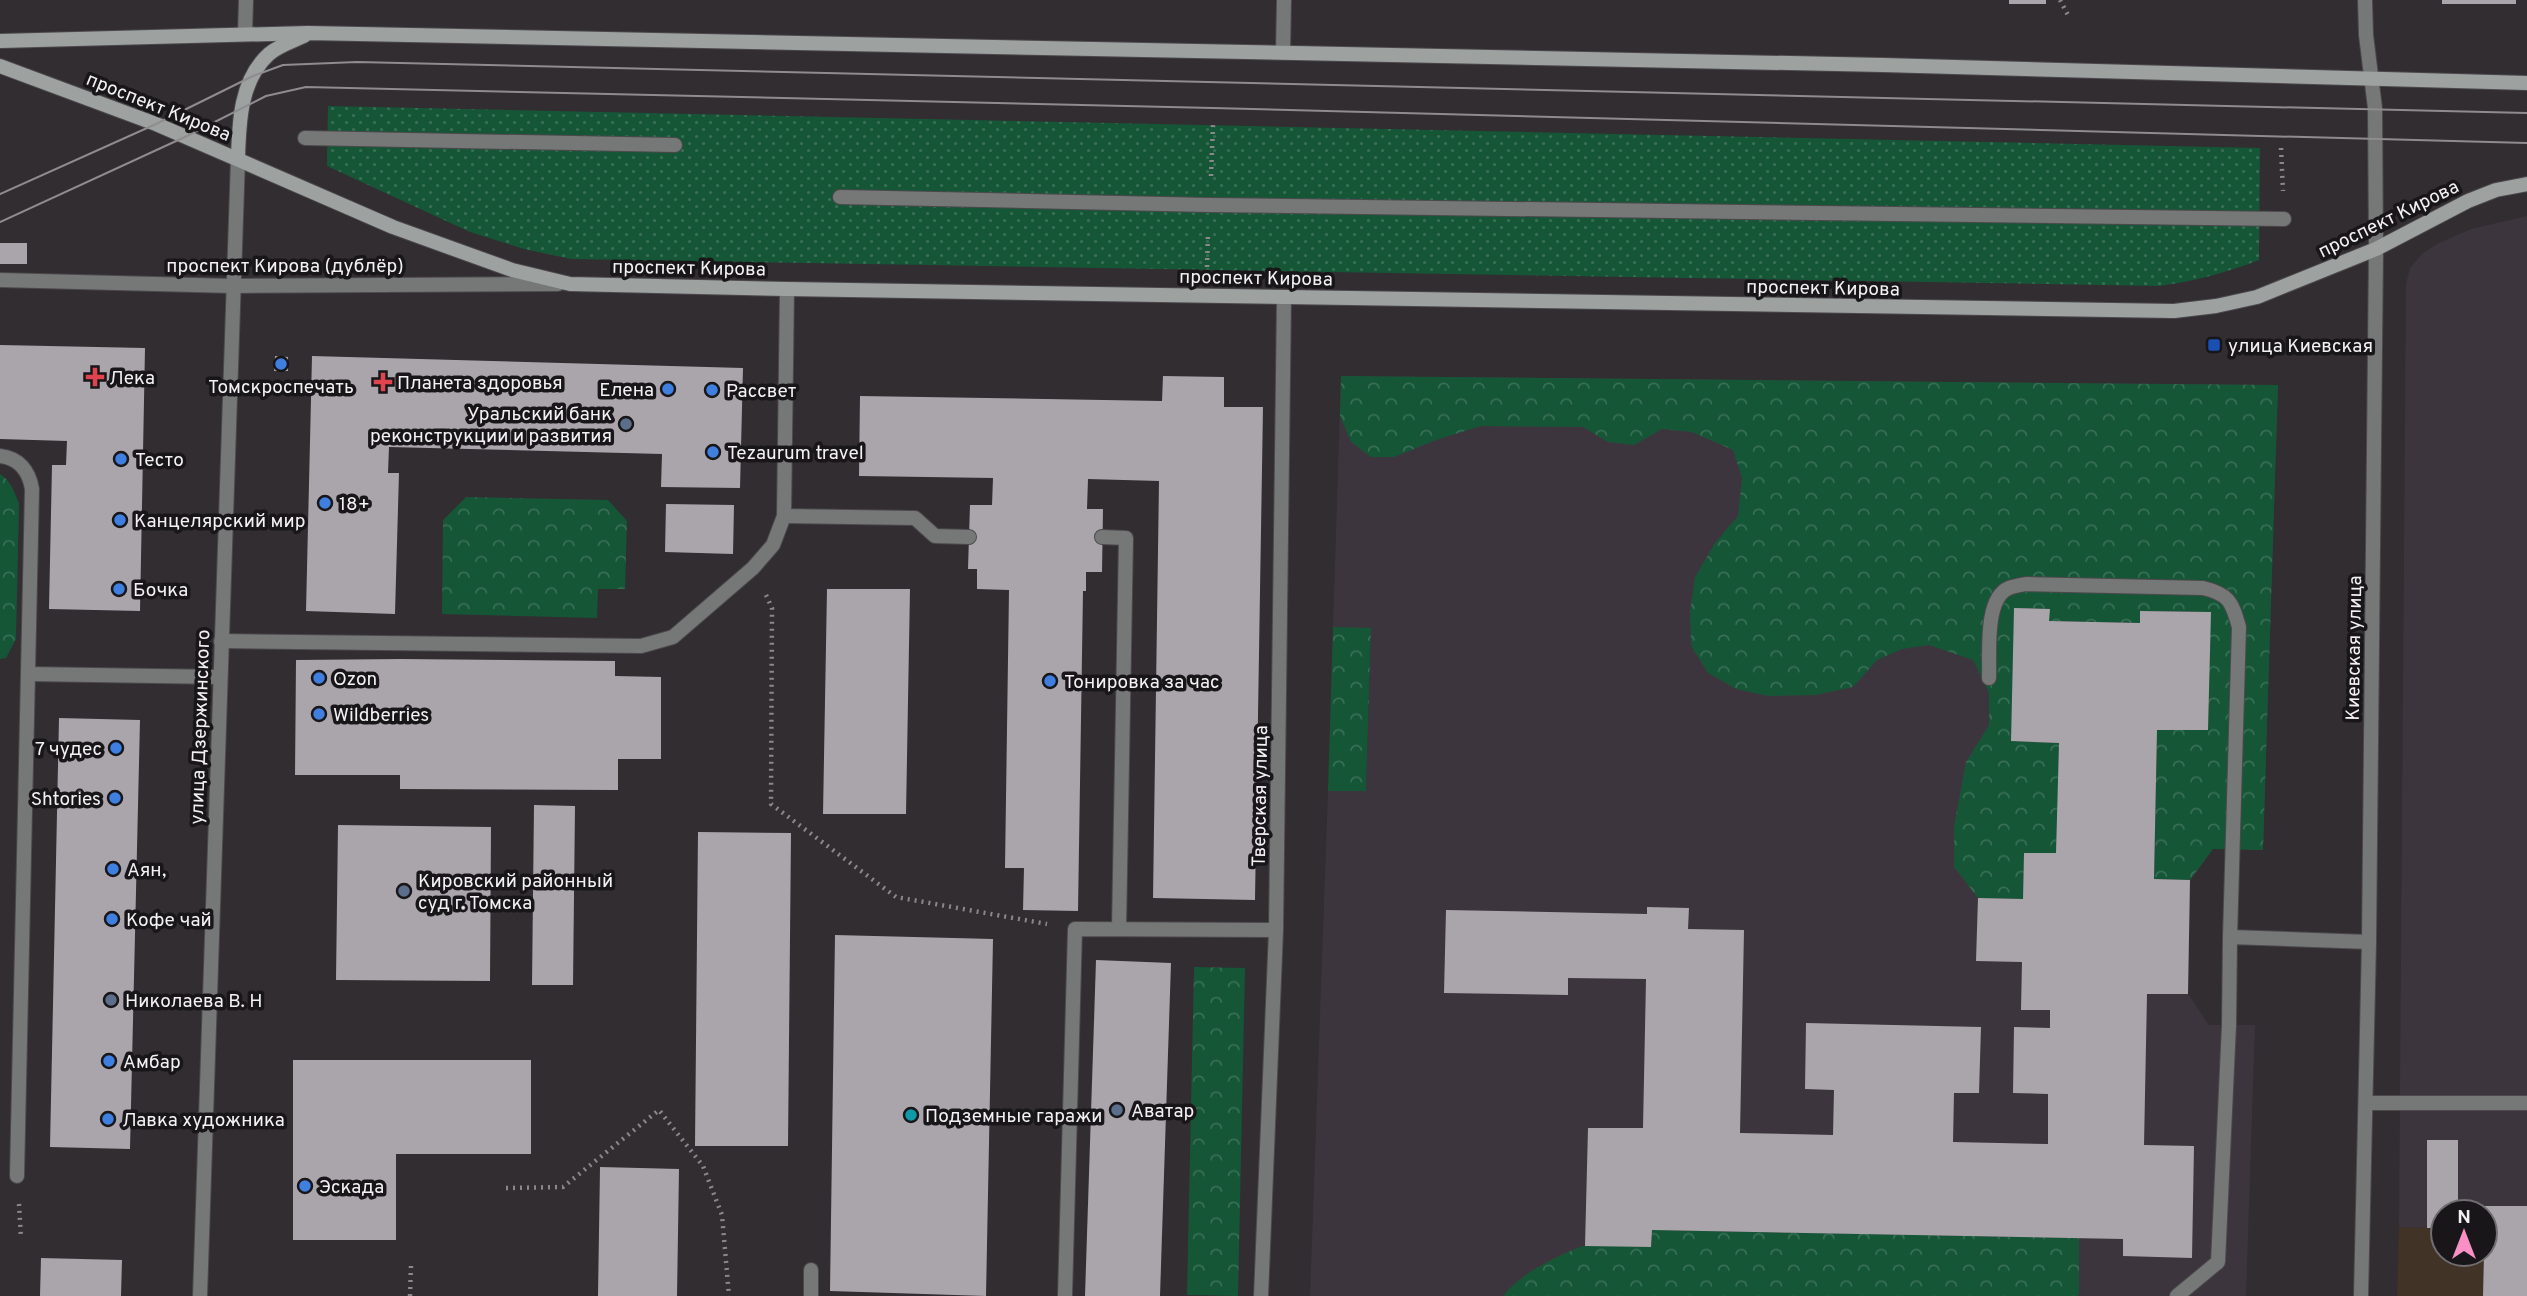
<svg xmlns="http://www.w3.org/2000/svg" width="2527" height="1296" viewBox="0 0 2527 1296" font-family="Overpass,sans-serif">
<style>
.commercial{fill:#413326}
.built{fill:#3d353e}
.forest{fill:url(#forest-crowns)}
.park{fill:url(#park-dots)}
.building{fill:#aaa5ab}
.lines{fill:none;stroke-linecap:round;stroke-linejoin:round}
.service-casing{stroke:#4c484c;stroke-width:16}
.pedestrian-casing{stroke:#4c484c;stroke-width:16}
.minor-casing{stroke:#4c484c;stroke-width:16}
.tertiary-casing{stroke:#4c484c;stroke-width:16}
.secondary-casing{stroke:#4c484c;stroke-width:16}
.path{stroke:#8b888c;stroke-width:4.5;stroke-dasharray:2 5;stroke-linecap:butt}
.service{stroke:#757877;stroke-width:14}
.pedestrian{stroke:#757877;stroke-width:14}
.minor{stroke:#757877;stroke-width:14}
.tertiary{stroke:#757877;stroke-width:14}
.secondary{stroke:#9da2a1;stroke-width:14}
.tram{stroke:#8f8c8f;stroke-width:2}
.transit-dot{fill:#1a4fb4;stroke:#181618;stroke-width:2.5}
.shop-dot{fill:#3f7fe0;stroke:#181618;stroke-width:2.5}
.health-dot{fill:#e0444e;stroke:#181618;stroke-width:2.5}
.service-dot{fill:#5c6f8a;stroke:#181618;stroke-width:2.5}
.culture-dot{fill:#0f9aa8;stroke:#181618;stroke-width:2.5}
.labels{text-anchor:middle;stroke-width:7;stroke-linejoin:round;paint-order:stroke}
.street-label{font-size:19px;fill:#f3f1f4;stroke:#181618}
.poi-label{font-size:19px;fill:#f3f1f4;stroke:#181618;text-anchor:start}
</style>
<defs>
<pattern id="forest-crowns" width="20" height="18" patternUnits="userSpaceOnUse" patternTransform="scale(1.75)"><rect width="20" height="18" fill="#155637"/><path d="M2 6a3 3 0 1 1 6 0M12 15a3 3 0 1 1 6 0" fill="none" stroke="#386f55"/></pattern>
<pattern id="park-dots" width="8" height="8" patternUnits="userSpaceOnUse" patternTransform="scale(1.75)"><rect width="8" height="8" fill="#155637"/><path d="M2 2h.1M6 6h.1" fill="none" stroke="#386f55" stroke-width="1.8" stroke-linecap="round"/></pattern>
</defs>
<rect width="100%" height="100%" fill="#312d31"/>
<!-- commercial -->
<path class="commercial" d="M2399 1227 2443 1228V1254L2527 1257V1296H2397Z"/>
<!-- built -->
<g class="built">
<path d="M2527 216V1257L2476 1256 2475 1254H2485V1212H2443V1228L2399 1227 2406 284 2410 268 2422 254 2437 244 2471 229Z"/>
<path d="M1341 376 2278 385 2263 850 2213 849 2190 881 2188 994 2209 1025H2255L2246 1296H1310L1328 791H1366L1371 629 1333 627Z"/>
</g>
<!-- forest -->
<g class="forest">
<path d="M1341 376 2278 385 2263 850 2213 849 2190 880 2154 879 2157 730H2208L2210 612 2141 611 2140 623 2049 621V609L2014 608 2011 741 2059 743 2056 853H2024L2023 899 1978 898 1954 867V826L1966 762 1989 725V693L1973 660 1929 645 1902 649 1877 660 1853 687 1816 695 1768 696 1736 689 1708 673 1691 646 1690 611 1695 577 1715 543 1738 516 1742 478 1733 450 1692 432 1662 429 1634 445 1608 442 1583 427 1481 426 1436 440 1394 457H1371L1351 442 1340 416Z"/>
<path d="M0 474C11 481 15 493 19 504L16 639 6 658 0 659Z"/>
<path d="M466 497 608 500 627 521 625 589H598L597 618 442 614 443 520Z"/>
<path d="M1333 627 1371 628 1366 791H1328Z"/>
<path d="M1194 967 1245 968 1238 1296 1187 1295Z"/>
<path d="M1652 1230 2079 1238V1292L2078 1296H1504C1514 1277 1563 1252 1584 1246 1599 1242 1634 1247 1651 1247Z"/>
</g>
<!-- park -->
<path class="park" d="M328 106 2260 148 2259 260C2226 273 2195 281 2159 286L571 259 524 249 470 232 327 166Z"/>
<!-- building -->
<g class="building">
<rect x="2009" y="0" width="37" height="4"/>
<rect x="2442" y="0" width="74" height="4"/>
<rect x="0" y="243" width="27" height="21"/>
<path d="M0 345 145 348 140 611 49 609 52 465H66L67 441 0 439Z"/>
<path d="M275 356 288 357V371H274Z"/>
<path d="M312 356 743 368 740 488 661 487 662 454 389 447 388 473H399L395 614 306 611Z"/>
<path d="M1163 376 1224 377V407H1263L1255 900 1153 898 1159 481 1088 479 1087 509H1103L1102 572H1086V591H1083L1078 911 1023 910 1024 868H1005L1009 590 977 589V569H968L970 505H992L993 478 859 476 860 396 1162 401Z"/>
<path d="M666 504 734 505 733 554 665 552Z"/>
<path d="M827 589H910L906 814H823Z"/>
<path d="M2014 608 2050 609 2049 621 2140 623V611L2211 612 2208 730H2157L2154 879 2190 880 2188 994H2147L2144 1145 2194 1146 2192 1258 2123 1256V1239L1652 1230 1651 1247 1585 1246 1588 1128H1643L1646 979 1568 978V995L1444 993 1446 910 1647 914V907L1689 908 1688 929 1744 930 1740 1133 1833 1135 1834 1090 1805 1089 1806 1023 1981 1027 1979 1093H1954L1953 1142 2048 1144V1094L2013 1093 2014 1027 2050 1028V1010H2021L2022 962 1976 961 1978 898 2023 899 2024 853H2056L2059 743 2011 741Z"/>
<path d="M401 659 615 661V676L661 677V759H618V790L400 789V775H295L296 660Z"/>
<path d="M59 718 140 720 130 1149 50 1147Z"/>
<path d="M534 805 575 806 573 985H532Z"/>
<path d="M338 825 491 827 490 981 336 980Z"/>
<path d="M698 832 791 833 788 1146H695Z"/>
<path d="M835 935 993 939 986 1296 830 1291Z"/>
<path d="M1096 960 1171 963 1160 1296H1085Z"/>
<path d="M293 1060H531V1154H396V1240H293Z"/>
<path d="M2427 1140H2458V1212H2443V1228H2427Z"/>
<path d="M600 1167 679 1169 677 1296H598Z"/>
<path d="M2476 1206H2527V1296H2483L2485 1212H2476Z"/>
<path d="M41 1258 122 1260 121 1296H40Z"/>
</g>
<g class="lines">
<!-- service casing -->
<g class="service-casing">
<g id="service">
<path d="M0 456C19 458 29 471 32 489L17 1176"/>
<path d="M784 516 915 518 935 536 969 537"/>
<path d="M1102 537 1126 538 1119 929"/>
<path d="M221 641 641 646 673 637 753 568 773 545 784 516 787 289"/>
<path d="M29 674 220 677"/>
<path d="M1989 678C1990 655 1984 598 2009 588 2014 586 2021 585 2026 584L2203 588C2229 594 2232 602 2239 627L2230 937"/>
<path d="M2366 1103H2527"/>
<path d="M811 1296V1270"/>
<path d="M1065 1296 1075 929 1276 930"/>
<path d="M2177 1296 2218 1262 2229 1025 2230 937 2369 942"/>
</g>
</g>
<!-- pedestrian casing -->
<g class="pedestrian-casing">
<g id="pedestrian">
<path d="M305 138 675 145"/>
<path d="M840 197 1209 205 2284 219"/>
</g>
</g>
<!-- minor casing -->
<g class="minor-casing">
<g id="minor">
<path d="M245 34 246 0"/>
<path d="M1283 52 1284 0"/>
<path d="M0 280 233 286 558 284"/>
<path d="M200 1296 238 158"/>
<path d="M1261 1296 1276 930 1284 297"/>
</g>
</g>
<!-- tertiary casing -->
<g class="tertiary-casing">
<path id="tertiary" d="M2361 1296 2369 942 2376 249 2375 108 2366 35 2365 0"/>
</g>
<!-- secondary casing -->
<g class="secondary-casing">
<g id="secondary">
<path d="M0 41 308 33 1883 65 2527 83"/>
<path d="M0 66 156 124 393 227 512 270 570 284 787 289 2174 311 2216 306 2257 297 2376 249 2468 201 2496 190 2527 184"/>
<path d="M238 158C239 123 240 80 269 54 278 46 293 41 304 36"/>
</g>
</g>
<!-- path -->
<g class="path">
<path d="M2060 0 2068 15"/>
<path d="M2281 148 2283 191"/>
<path d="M1211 176 1213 125"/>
<path d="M1207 267 1208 234"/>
<path d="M766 595 772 608 771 804 896 897 1047 924"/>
<path d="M506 1188 563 1187 659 1110 703 1166 722 1215 729 1296"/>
<path d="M19 1204 21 1238"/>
<path d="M410 1296 411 1265"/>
</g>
<!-- service -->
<use href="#service" class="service"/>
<!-- pedestrian -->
<use href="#pedestrian" class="pedestrian"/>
<!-- minor -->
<use href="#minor" class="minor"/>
<!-- tertiary -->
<use href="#tertiary" class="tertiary"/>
<!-- secondary -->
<use href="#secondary" class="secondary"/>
<!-- tram -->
<g class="tram">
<path d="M0 194 156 124 253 76 283 65 357 62 2527 113"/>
<path d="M0 222 187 136 266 96 306 87 1213 108 2527 143"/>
</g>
</g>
<!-- markers -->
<rect class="transit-dot" x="2207" y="338" width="14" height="14" rx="3.5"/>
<g class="shop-dot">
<circle cx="281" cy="364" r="7"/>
<circle cx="668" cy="389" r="7"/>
<circle cx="712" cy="390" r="7"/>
<circle cx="713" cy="452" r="7"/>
<circle cx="121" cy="459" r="7"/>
<circle cx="325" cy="503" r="7"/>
<circle cx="120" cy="520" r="7"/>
<circle cx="119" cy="589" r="7"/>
<circle cx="319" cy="678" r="7"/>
<circle cx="1050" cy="681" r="7"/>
<circle cx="319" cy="714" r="7"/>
<circle cx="116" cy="748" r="7"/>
<circle cx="115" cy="798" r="7"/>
<circle cx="113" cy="869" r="7"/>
<circle cx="112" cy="919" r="7"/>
<circle cx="109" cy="1061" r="7"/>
<circle cx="108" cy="1119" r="7"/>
<circle cx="305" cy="1186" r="7"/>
</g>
<g class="health-dot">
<path d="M91.5 366.5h7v7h7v7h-7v7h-7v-7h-7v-7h7z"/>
<path d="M379.5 371.5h7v7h7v7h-7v7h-7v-7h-7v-7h7z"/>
</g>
<g class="service-dot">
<circle cx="626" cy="424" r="7"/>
<circle cx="404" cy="891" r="7"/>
<circle cx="111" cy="1000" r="7"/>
<circle cx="1117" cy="1110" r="7"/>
</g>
<circle class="culture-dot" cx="911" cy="1115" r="7"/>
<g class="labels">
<!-- street labels -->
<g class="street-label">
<text transform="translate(159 106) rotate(22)" y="7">проспект Кирова</text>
<text transform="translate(2388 218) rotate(-26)" y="7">проспект Кирова</text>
<text x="285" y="272">проспект Кирова (дублёр)</text>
<text transform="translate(689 267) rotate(1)" y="7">проспект Кирова</text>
<text transform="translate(1256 277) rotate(1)" y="7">проспект Кирова</text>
<text transform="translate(1823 287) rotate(1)" y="7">проспект Кирова</text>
<text transform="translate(2353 648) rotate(-89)" y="7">Киевская улица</text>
<text transform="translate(199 727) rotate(-88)" y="7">улица Дзержинского</text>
<text transform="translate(1259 796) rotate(-89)" y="7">Тверская улица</text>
</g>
<!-- poi labels -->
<g class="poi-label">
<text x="2228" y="352">улица Киевская</text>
<text x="109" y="384">Лека</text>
<text x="397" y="389">Планета здоровья</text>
<text x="281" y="393" text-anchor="middle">Томскроспечать</text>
<text x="654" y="396" text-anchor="end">Елена</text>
<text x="726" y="397">Рассвет</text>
<text x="612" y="420" text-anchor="end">Уральский банк<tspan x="612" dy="22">реконструкции и развития</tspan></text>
<text x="727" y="459">Tezaurum travel</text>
<text x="135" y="466">Тесто</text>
<text x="339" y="510">18+</text>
<text x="134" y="527">Канцелярский мир</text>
<text x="133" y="596">Бочка</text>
<text x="333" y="685">Ozon</text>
<text x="1064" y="688">Тонировка за час</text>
<text x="333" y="721">Wildberries</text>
<text x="102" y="755" text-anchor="end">7 чудес</text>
<text x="101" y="805" text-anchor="end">Shtories</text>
<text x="127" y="876">Аян,</text>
<text x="418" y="887">Кировский районный<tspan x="418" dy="22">суд г. Томска</tspan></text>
<text x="126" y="926">Кофе чай</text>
<text x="125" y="1007">Николаева В. Н</text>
<text x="123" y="1068">Амбар</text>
<text x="1131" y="1117">Аватар</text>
<text x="925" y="1122">Подземные гаражи</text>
<text x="122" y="1126">Лавка художника</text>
<text x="319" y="1193">Эскада</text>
</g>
</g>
<!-- north arrow -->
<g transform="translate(2464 1233)"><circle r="33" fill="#181618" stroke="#706e70" stroke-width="2"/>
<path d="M0-5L12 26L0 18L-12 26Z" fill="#fa8fc6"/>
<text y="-10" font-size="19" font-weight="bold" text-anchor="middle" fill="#f3f1f4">N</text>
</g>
</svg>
